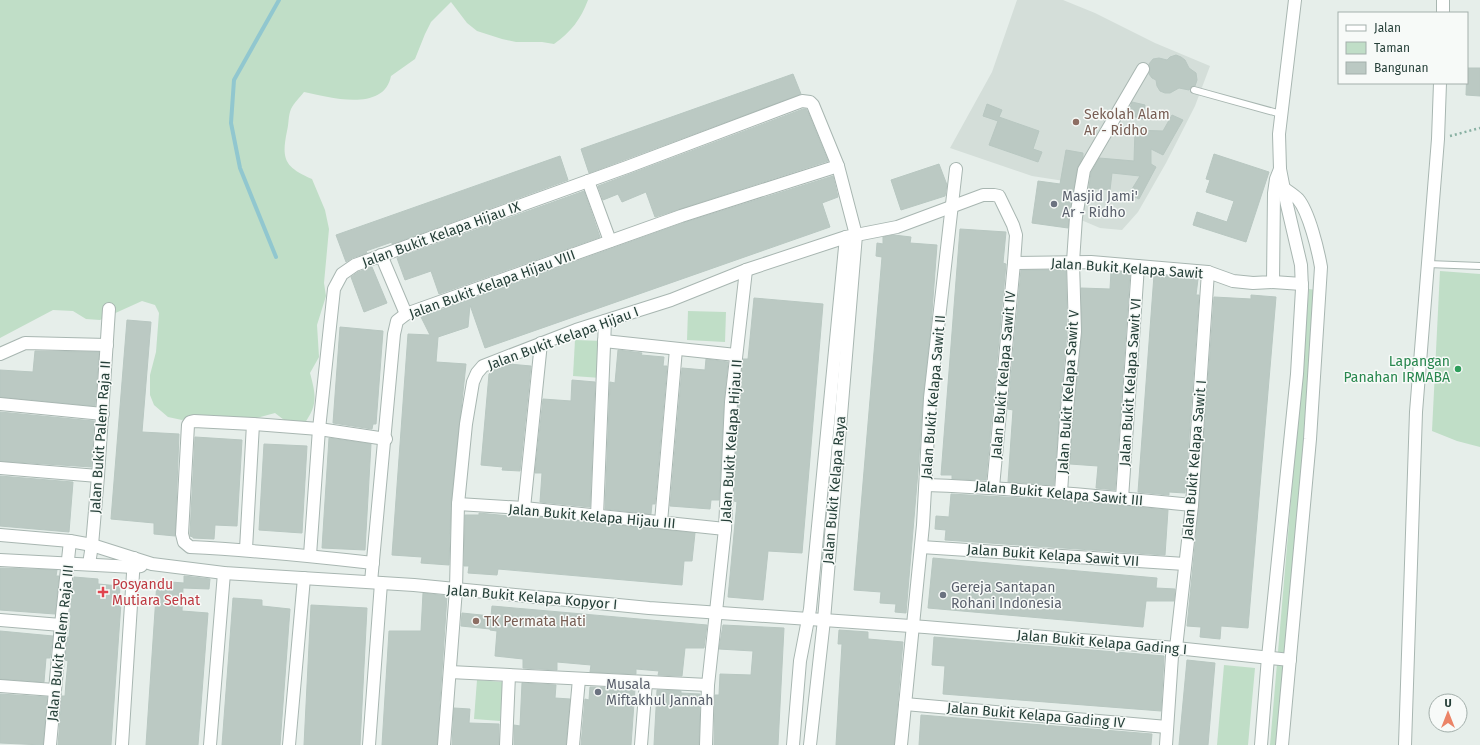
<svg xmlns="http://www.w3.org/2000/svg" width="1480" height="745" viewBox="0 0 1480 745" font-family="'Fira Sans',sans-serif">
<style>
.built{fill:#d4ded9}
.green{fill:#c0dec7}
.lines{fill:none;stroke-linecap:round;stroke-linejoin:round}
.stream{stroke:#91c7cf;stroke-width:4}
.building{fill:#bbc9c3;stroke:#b8c7c1}
.service-casing{stroke:#a8b6b1;stroke-width:8}
.minor-casing{stroke:#a8b6b1;stroke-width:14}
.path{stroke:#88b0a2;stroke-width:2.5;stroke-dasharray:2 3;stroke-linecap:butt}
.service{stroke:#fff;stroke-width:6}
.minor{stroke:#fff;stroke-width:12}
.education-dot{fill:#8d6e63;stroke:#f7faf8;stroke-width:1.5}
.worship-dot{fill:#6b7280;stroke:#f7faf8;stroke-width:1.5}
.leisure-dot{fill:#2e9e5b;stroke:#f7faf8;stroke-width:1.5}
.health-dot{fill:#e0444e;stroke:#f7faf8;stroke-width:1.5}
.labels{text-anchor:middle;stroke-width:3;stroke-linejoin:round;paint-order:stroke}
.education-label{font-size:14px;fill:#785e54;stroke:#f7faf8;text-anchor:start}
.worship-label{font-size:14px;fill:#5b616d;stroke:#f7faf8;text-anchor:start}
.street-label{font-size:14px;fill:#253f38;stroke:#f7faf8}
.leisure-label{font-size:14px;fill:#27864d;stroke:#f7faf8;text-anchor:end}
.health-label{font-size:14px;fill:#be3a42;stroke:#f7faf8;text-anchor:start}
</style>
<rect width="100%" height="100%" fill="#e6eeea"/>
<!-- built -->
<path class="built" d="M1017 0H1063L1095 13 1155 43 1210 66 1195 106 1166 163 1138 212 1122 230 1100 228 1074 217 1077 183 1032 176 950 148 992 72Z"/>
<!-- green -->
<g class="green">
<path d="M0 0H588C581 19 571 32 554 44L542 42H516L502 39 477 31 467 23 451 2 431 22 425 34 415 59 391 76C384 113 328 97 304 92 300 97 294 103 291 109 288 116 289 124 287 131 281 160 285 167 312 179L325 210 329 229 324 283 326 296 317 325 319 357 310 373C316 395 318 405 304 424L288 423 275 413 249 420 212 415H197L182 420 168 417 154 405 150 395V375L156 352 159 313 155 305 142 301 100 320 86 319 73 311 53 310 0 338Z"/>
<path d="M1440 271 1480 274V447L1457 441 1432 431Z"/>
<path d="M1309 289 1316 290 1278 745H1270Z"/>
<path d="M688 311 726 312 725 342 687 340Z"/>
<path d="M575 340 603 341 601 378 573 376Z"/>
<path d="M1224 665 1255 668 1248 745H1217Z"/>
<path d="M477 680 503 682 500 721 474 719Z"/>
</g>
<g class="lines">
<!-- stream -->
<path class="stream" d="M276 257 240 168 231 123 234 80 279 0"/>
</g>
<!-- building -->
<g class="building">
<path d="M1176 55 1181 57 1185 60 1189 68 1196 73 1197 80 1195 86 1191 87 1189 90 1179 88 1170 93H1165L1160 91 1157 86 1156 80 1152 78 1149 74 1150 69 1149 64 1153 59 1159 58 1167 60 1170 57Z"/>
<path d="M1467 68H1480V96L1466 95Z"/>
<path d="M793 74 801 94 589 173 581 149Z"/>
<path d="M1132 102 1145 105 1143 119 1128 115Z"/>
<path d="M987 104 1002 110 999 117 1039 131 1033 149 1042 152 1038 162 989 145 998 121 983 116Z"/>
<path d="M803 109H806L808 112 828 161 655 217 646 192 622 202 618 194 603 200 598 186Z"/>
<path d="M1172 115 1183 120 1163 155 1151 149V164L1156 167 1139 199 1129 194 1140 176 1112 173 1110 190 1089 188 1091 173 1099 158 1134 161 1135 130 1163 131Z"/>
<path d="M1066 150 1083 153V157L1077 169 1068 228 1032 223 1038 181 1060 184Z"/>
<path d="M1214 154 1269 172 1246 242 1193 225 1197 212 1227 222 1234 201 1206 192 1210 180 1206 179Z"/>
<path d="M560 156 568 180 392 244V242L366 251 367 253 352 258 346 262 336 235Z"/>
<path d="M939 164 947 185 945 196 901 210 891 180Z"/>
<path d="M833 176 838 197 822 203 830 227 485 348 470 305 468 327 438 337 436 362 466 364 451 503 449 565 421 563 422 557 392 555 408 334 430 335 421 317 683 223Z"/>
<path d="M584 191 600 237 439 294 431 271 405 280 397 258Z"/>
<path d="M960 229 1006 232 1003 263 1006 264 986 480 952 479V475H941Z"/>
<path d="M894 235 911 237 910 243 937 245 931 325 923 398 918 471 906 613 895 612 896 604 880 603 881 592 854 590 882 257 876 256 877 243 883 244V237Z"/>
<path d="M372 267 387 303 364 312 351 277 358 272Z"/>
<path d="M1021 270H1066L1067 332 1059 417 1054 485 1008 482 1013 410 1008 409Z"/>
<path d="M1111 271 1130 273 1115 490 1096 488 1098 466 1070 464 1073 419 1082 333 1081 288 1110 289Z"/>
<path d="M1154 275 1198 279 1196 295H1199L1185 493 1169 492V495L1138 492Z"/>
<path d="M1251 295 1276 297 1248 628 1221 626 1220 639 1200 637 1201 627 1187 626 1199 506 1214 297 1251 299Z"/>
<path d="M754 298 823 304 802 553 768 551 763 600 728 597 737 502 734 501 738 403 743 359H748Z"/>
<path d="M127 320 151 322 142 432 179 434 175 536 154 534V523L111 519Z"/>
<path d="M340 327 383 331 376 424H373L372 429 333 423Z"/>
<path d="M618 350 642 353 641 355 664 357 663 366H667L655 504H652L651 514 605 509 610 382 615 383Z"/>
<path d="M35 351 99 352 95 406 0 397V370L33 372Z"/>
<path d="M706 359 728 362 724 402 719 500H711L710 509 670 506 682 368 705 370Z"/>
<path d="M509 364 531 366 520 471 502 470 503 467 481 465 489 374 494 370Z"/>
<path d="M572 380 595 382 590 507 540 502 542 473H535L543 399 571 401Z"/>
<path d="M0 412 94 421 91 467 0 461Z"/>
<path d="M195 437 242 440 237 526 215 525 214 539 193 538V537L190 536V533Z"/>
<path d="M329 438 371 444 365 550 322 548Z"/>
<path d="M264 444 307 446 302 533 259 530Z"/>
<path d="M0 476 73 482 69 532 0 526Z"/>
<path d="M951 494 1058 500 1168 510 1165 555 945 540 946 530 935 529 936 516 949 517Z"/>
<path d="M479 513 539 519V517L695 533 692 561H684L682 585 498 569 497 575 468 573 469 566H464L465 515H479Z"/>
<path d="M933 558 1157 578 1156 588 1175 589 1174 601H1146L1143 627 928 608Z"/>
<path d="M0 568 57 570 56 576H59L55 614 0 610Z"/>
<path d="M184 576 210 579 209 589 183 588 182 611 208 613 198 745H146L157 581 184 583Z"/>
<path d="M74 577 98 579V584L120 586 119 603H121L111 745H58L62 696H65L66 682 68 661 65 660 67 637H69L71 615H70Z"/>
<path d="M423 593 447 596 437 745H382L389 631H421Z"/>
<path d="M233 598 262 600V606L290 609 280 745H222Z"/>
<path d="M311 605 367 608 360 745H304Z"/>
<path d="M492 606 707 625 704 648H685L682 676 658 675 659 671 636 669V674L590 672 591 665 557 662V670L523 668V659L495 656 497 631 490 630V629L461 626 462 613 491 616Z"/>
<path d="M723 625 784 628 778 745H714L715 695H719L720 674 751 675 753 651 719 649Z"/>
<path d="M839 630 868 632V639L903 642 894 745H836L842 644H838Z"/>
<path d="M0 631 53 636 50 658H46L44 682 0 679Z"/>
<path d="M934 637 1164 656 1161 711 943 694 945 666 932 665Z"/>
<path d="M1187 660 1215 663 1208 745H1179Z"/>
<path d="M522 683 556 685 555 698 570 699 566 745H514V725L520 726Z"/>
<path d="M590 687 635 689 631 745H581L585 699 589 700Z"/>
<path d="M657 690 681 691V693L700 694 699 745H654Z"/>
<path d="M0 694 47 697 43 745 0 743Z"/>
<path d="M454 708 470 709 469 723 499 724V745H452Z"/>
<path d="M921 715 1152 734 1151 745H919Z"/>
</g>
<g class="lines">
<!-- service casing -->
<g class="service-casing">
<g id="service">
<path d="M1194 90 1281 114"/>
<path d="M1428 264 1480 266"/>
</g>
</g>
<!-- minor casing -->
<g class="minor-casing">
<g id="minor">
<path d="M1443 13V0"/>
<path d="M588 181 610 241"/>
<path d="M381 255 406 314"/>
<path d="M1273 282 1302 284"/>
<path d="M604 341 736 355"/>
<path d="M0 354 25 343 107 345"/>
<path d="M0 404 103 414"/>
<path d="M253 424 319 429 386 439"/>
<path d="M0 468 98 476"/>
<path d="M926 485C1015 488 1103 496 1192 505"/>
<path d="M993 487 1014 263"/>
<path d="M1061 492 1066 418 1075 332 1073 262 1076 217 1084 170 1143 69"/>
<path d="M1122 498 1138 266"/>
<path d="M458 504 524 508 725 529"/>
<path d="M524 508 541 343"/>
<path d="M597 516 605 321"/>
<path d="M661 522 676 349"/>
<path d="M0 535 70 541 92 545 152 564 224 573 414 585 649 608 925 627 1176 648 1290 660"/>
<path d="M921 547 1185 564"/>
<path d="M246 549 253 424 194 421 190 422 188 425 182 534 184 542 190 547C251 550 312 556 373 563"/>
<path d="M310 555 319 429 334 289 342 274 355 265 627 167 802 101 810 102 813 105 838 166 856 235 824 620 810 745"/>
<path d="M0 560 134 567 141 566"/>
<path d="M89 564 92 545 98 476 109 309"/>
<path d="M371 582 394 334 397 321 406 314 681 216 838 166"/>
<path d="M0 620 61 625"/>
<path d="M450 672 708 685"/>
<path d="M0 686 54 690"/>
<path d="M905 704 1167 727"/>
<path d="M50 745 61 625 70 541"/>
<path d="M122 745 134 558"/>
<path d="M210 745 224 573"/>
<path d="M289 745 304 578"/>
<path d="M369 745 381 583"/>
<path d="M444 745 456 589 458 504 466 424 473 382 477 373 483 366 576 330 671 300 746 270 846 237 897 227 983 195H994L999 196 1013 225 1016 235 1014 263 1091 262 1208 272 1233 281 1253 283 1273 282 1274 193 1276 179 1280 169"/>
<path d="M506 745 509 675"/>
<path d="M573 745 579 679"/>
<path d="M641 745 646 682"/>
<path d="M706 745 708 685 725 529 731 402 746 270"/>
<path d="M793 745 800 661 810 609 846 237"/>
<path d="M901 745 923 525 930 398 956 169"/>
<path d="M1166 745 1172 656 1176 648 1192 505 1208 272"/>
<path d="M1261 745 1268 657 1297 374 1302 289 1301 265 1287 205 1280 169 1279 134 1295 0"/>
<path d="M1282 745 1310 439 1321 267C1318 250 1309 212 1298 199 1294 195 1289 192 1285 189"/>
<path d="M1405 745 1416 412 1438 139 1440 83"/>
</g>
</g>
<!-- path -->
<path class="path" d="M1450 136 1480 128"/>
<!-- service -->
<use href="#service" class="service"/>
<!-- minor -->
<use href="#minor" class="minor"/>
</g>
<!-- markers -->
<g class="education-dot">
<circle cx="1076" cy="122" r="4"/>
<circle cx="476" cy="621" r="4"/>
</g>
<g class="worship-dot">
<circle cx="1054" cy="204" r="4"/>
<circle cx="943" cy="595" r="4"/>
<circle cx="598" cy="692" r="4"/>
</g>
<circle class="leisure-dot" cx="1458" cy="369" r="4"/>
<path class="health-dot" d="M101 586h4v4h4v4h-4v4h-4v-4h-4v-4h4z"/>
<g class="labels">
<!-- education labels -->
<g class="education-label">
<text x="1084" y="119">Sekolah Alam<tspan x="1084" dy="16">Ar - Ridho</tspan></text>
<text x="484" y="626">TK Permata Hati</text>
</g>
<!-- worship labels -->
<g class="worship-label">
<text x="1062" y="201">Masjid Jami'<tspan x="1062" dy="16">Ar - Ridho</tspan></text>
<text x="951" y="592">Gereja Santapan<tspan x="951" dy="16">Rohani Indonesia</tspan></text>
<text x="606" y="689">Musala<tspan x="606" dy="16">Miftakhul Jannah</tspan></text>
</g>
<!-- street labels -->
<g class="street-label">
<text transform="translate(441 234) rotate(-20)" y="5">Jalan Bukit Kelapa Hijau IX</text>
<text transform="translate(1127 268) rotate(4)" y="5">Jalan Bukit Kelapa Sawit</text>
<text transform="translate(492 284) rotate(-20)" y="5">Jalan Bukit Kelapa Hijau VIII</text>
<text transform="translate(563 338) rotate(-20)" y="5">Jalan Bukit Kelapa Hijau I</text>
<text transform="translate(1003 375) rotate(-85)" y="5">Jalan Bukit Kelapa Sawit IV</text>
<text transform="translate(1130 382) rotate(-86)" y="5">Jalan Bukit Kelapa Sawit VI</text>
<text transform="translate(1068 392) rotate(-86)" y="5">Jalan Bukit Kelapa Sawit V</text>
<text transform="translate(933 397) rotate(-85)" y="5">Jalan Bukit Kelapa Sawit II</text>
<text transform="translate(100 437) rotate(-86)" y="5">Jalan Bukit Palem Raja II</text>
<text transform="translate(731 441) rotate(-86)" y="5">Jalan Bukit Kelapa Hijau II</text>
<text transform="translate(1194 460) rotate(-85)" y="5">Jalan Bukit Kelapa Sawit I</text>
<text transform="translate(834 490) rotate(-85)" y="5">Jalan Bukit Kelapa Raya</text>
<text transform="translate(1059 493) rotate(5)" y="5">Jalan Bukit Kelapa Sawit III</text>
<text transform="translate(592 516) rotate(5)" y="5">Jalan Bukit Kelapa Hijau III</text>
<text transform="translate(1053 555) rotate(4)" y="5">Jalan Bukit Kelapa Sawit VII</text>
<text transform="translate(532 597) rotate(5)" y="5">Jalan Bukit Kelapa Kopyor I</text>
<text transform="translate(1102 642) rotate(5)" y="5">Jalan Bukit Kelapa Gading I</text>
<text transform="translate(60 643) rotate(-84)" y="5">Jalan Bukit Palem Raja III</text>
<text transform="translate(1036 715) rotate(5)" y="5">Jalan Bukit Kelapa Gading IV</text>
</g>
<!-- leisure labels -->
<g class="leisure-label">
<text x="1450" y="366">Lapangan<tspan x="1450" dy="16">Panahan IRMABA</tspan></text>
</g>
<!-- health labels -->
<g class="health-label">
<text x="112" y="589">Posyandu<tspan x="112" dy="16">Mutiara Sehat</tspan></text>
</g>
</g>
<!-- legend -->
<rect x="1338" y="12" width="130" height="72" fill="#f7faf8" stroke="#a3afab"/>
<rect x="1346" y="25" width="20" height="6" fill="#ffffff" stroke="#a3afab"/>
<text x="1374" y="32" font-size="12" fill="#253f38">Jalan</text>
<rect x="1346" y="42" width="20" height="12" fill="#c0dec7" stroke="#a3afab"/>
<text x="1374" y="52" font-size="12" fill="#253f38">Taman</text>
<rect x="1346" y="62" width="20" height="12" fill="#bbc9c3" stroke="#a3afab"/>
<text x="1374" y="72" font-size="12" fill="#253f38">Bangunan</text>
<!-- north arrow -->
<g transform="translate(1448 713)"><circle r="19" fill="#f7faf8" stroke="#a3afab"/>
<path d="M0-3L7 15L0 10L-7 15Z" fill="#eb8467"/>
<text y="-6" font-size="11" font-weight="bold" text-anchor="middle" fill="#253f38">U</text>
</g>
</svg>
